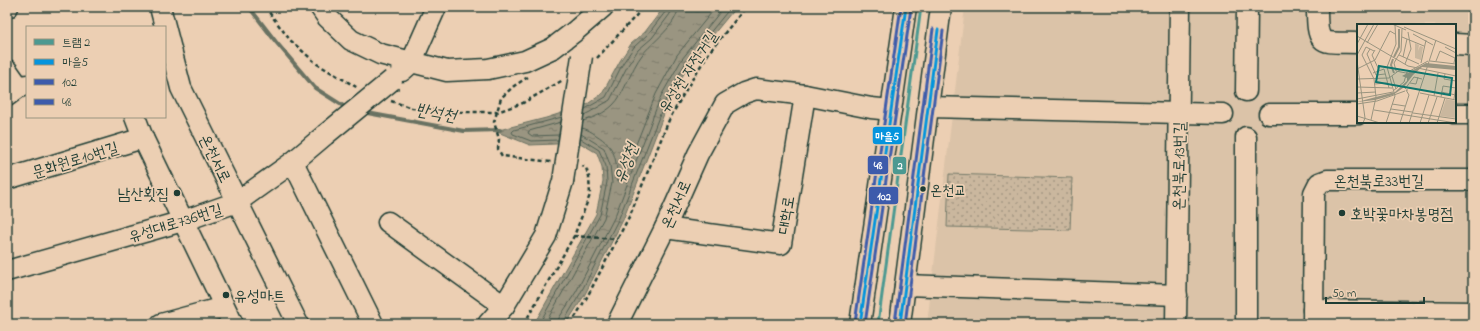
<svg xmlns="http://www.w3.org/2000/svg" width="1480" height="331" viewBox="0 0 1480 331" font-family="'Indie Flower','Poor Story',sans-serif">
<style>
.built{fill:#dbc3a8;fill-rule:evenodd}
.grass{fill:url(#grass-dots);stroke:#747a69}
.water{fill:url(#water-ripples);stroke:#697262}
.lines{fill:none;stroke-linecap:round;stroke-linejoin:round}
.shore{stroke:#506053;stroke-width:1}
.stream{stroke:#697262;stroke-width:4}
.minor-casing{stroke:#1f3d34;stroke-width:23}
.path{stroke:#1f3d34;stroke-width:2.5;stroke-dasharray:4 3;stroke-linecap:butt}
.minor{stroke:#eccfb3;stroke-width:20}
.minor-bridge-casing{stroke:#1f3d34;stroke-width:23;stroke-linecap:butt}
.minor-bridge{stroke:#eccfb3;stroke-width:20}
.bus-1-casing{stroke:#eccfb3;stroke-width:6}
.bus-2-casing{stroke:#eccfb3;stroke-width:6}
.bus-3-casing{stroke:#eccfb3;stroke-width:6}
.bus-1{stroke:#0594dd;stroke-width:3}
.bus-2{stroke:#3d5bab;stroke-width:3}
.bus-3{stroke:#3d5bab;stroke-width:3}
.tram-1-casing{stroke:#eccfb3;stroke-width:6}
.tram-1{stroke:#4c9991;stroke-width:3}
.bus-dot{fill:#1f3d34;stroke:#eccfb3;stroke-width:1.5}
.labels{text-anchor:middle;stroke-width:3.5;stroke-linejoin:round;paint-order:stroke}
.bus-label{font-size:15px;fill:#1f3d34;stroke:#eccfb3;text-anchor:start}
.street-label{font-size:16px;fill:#1f3d34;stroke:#eccfb3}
.poi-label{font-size:16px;fill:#1f3d34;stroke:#eccfb3;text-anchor:start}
.water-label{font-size:17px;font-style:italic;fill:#2b463c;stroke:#eccfb3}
.inset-river{fill:none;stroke:#9a9581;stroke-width:2}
.inset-road{fill:none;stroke:#9a9580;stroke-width:1}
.view{fill:#0f766e;fill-opacity:0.15;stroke:#0f766e;stroke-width:2}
.inset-edge{fill:none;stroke:#1f3d34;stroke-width:2}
.line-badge{stroke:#eccfb3;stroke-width:1.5}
.badge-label{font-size:11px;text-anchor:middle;font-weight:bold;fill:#fff}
</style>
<defs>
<pattern id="grass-dots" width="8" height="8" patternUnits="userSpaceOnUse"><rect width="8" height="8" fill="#cab79e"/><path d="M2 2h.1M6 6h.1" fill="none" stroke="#a39682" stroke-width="1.8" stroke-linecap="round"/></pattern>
<pattern id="water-ripples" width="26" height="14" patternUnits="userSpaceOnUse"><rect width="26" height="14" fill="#9a9581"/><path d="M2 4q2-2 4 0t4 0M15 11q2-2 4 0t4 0" fill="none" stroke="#7d7b6a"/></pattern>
</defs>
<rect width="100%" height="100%" fill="#eccfb3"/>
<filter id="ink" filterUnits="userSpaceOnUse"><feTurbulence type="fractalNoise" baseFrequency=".025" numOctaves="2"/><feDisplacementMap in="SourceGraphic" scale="8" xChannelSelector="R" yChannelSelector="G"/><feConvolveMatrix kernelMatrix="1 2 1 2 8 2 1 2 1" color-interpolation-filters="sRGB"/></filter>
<g filter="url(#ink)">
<!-- built -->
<path class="built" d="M965 7H1473V324H927ZM1358 25H1455V122H1358Z"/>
<!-- grass -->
<path class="grass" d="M949 174 1072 178 1070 230 947 227Z"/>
<!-- water -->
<path class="water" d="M664 7H736L689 64 669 101 623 220 584 296 566 324H534L596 214 603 181 602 167 597 153 580 143 530 145 495 131 546 118 586 105 602 94 620 61 631 44 645 32Z"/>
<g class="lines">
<!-- shore -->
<g class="shore">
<path d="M585 109 606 97 623 63 634 47 648 34 666 11 667 7"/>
<path d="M584 115 590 112 610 100 628 65 638 50 652 38 670 14 672 7"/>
<path d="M583 121C593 118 605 113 613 105 624 95 631 69 642 55 652 42 678 25 678 7"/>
<path d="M582 128C587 129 592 132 596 135 616 147 616 159 618 181L621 182 656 94 677 55 716 7"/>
<path d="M559 135 532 136 528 133 529 131 561 122"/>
<path d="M558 140 531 141 513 134 512 132 514 130 562 117"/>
<path d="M539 324 600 215 607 182 606 166 599 150 581 139"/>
<path d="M545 324 604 218 612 183 610 165 604 148 581 134"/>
<path d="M558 324 559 318 576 292 615 216 661 96 682 59 724 7"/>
<path d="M563 324 564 321 580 294 619 218 666 99 686 62 731 7"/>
</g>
<!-- stream -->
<g class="stream">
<path d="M249 7 276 42 315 88 348 109"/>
<path d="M362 112 464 131 500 130"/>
</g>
<!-- minor casing -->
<g class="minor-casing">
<g id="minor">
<path d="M7 7H8"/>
<path d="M160 7 181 88 298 324"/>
<path d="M320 7 327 17 351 40 380 54 447 71 488 69 525 61 553 48 574 32 603 7"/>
<path d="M1317 7C1317 48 1321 42 1358 43"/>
<path d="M1455 44 1473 45"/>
<path d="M7 70 19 87"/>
<path d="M402 71 411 63 436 7"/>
<path d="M1246 91 1247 7"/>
<path d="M7 96 19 87 27 85"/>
<path d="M928 107 1223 114"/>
<path d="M1269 114H1358"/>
<path d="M1455 114H1473"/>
<path d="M135 117 143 138 233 324"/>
<path d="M293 162 373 324"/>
<path d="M7 179 143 138"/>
<path d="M388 222 504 306"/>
<path d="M665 228 781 244 805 95"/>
<path d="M7 271 183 221 237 202 293 162 325 135"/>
<path d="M905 285 1177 295"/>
<path d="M1313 310 1473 312"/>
<path d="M161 324 224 307"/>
<path d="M488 324 504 306 546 236 563 181"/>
<path d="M617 324 665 228 698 154 725 104 744 93 756 89 805 95 871 108 891 110"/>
<path d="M860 324 906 7"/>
<path d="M900 324 941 7"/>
<path d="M1176 324 1180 7"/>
<path d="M1246 324V137"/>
<path d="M1313 324 1314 193 1319 183 1327 180H1473"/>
</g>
</g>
<!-- path -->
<g class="path">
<path d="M265 7 290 40 317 64 358 88"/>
<path d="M597 58 644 7"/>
<path d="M528 77 514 86 501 98 494 122 499 139 498 149 502 156 551 162"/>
<path d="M391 101 412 108 449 112H497L523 103 563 80"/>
<path d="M574 236 618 239"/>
<path d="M524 324 574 236 590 195 589 177 586 168 582 166"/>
<path d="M571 324 587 297 630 215 669 120 688 86 710 51 746 7"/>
</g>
<!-- minor -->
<use href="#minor" class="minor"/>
<!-- minor-bridge casing -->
<g class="minor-bridge-casing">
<g id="minor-bridge">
<path d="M325 135 392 80"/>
<path d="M563 181 582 56"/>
</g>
</g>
<!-- minor-bridge -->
<use href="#minor-bridge" class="minor-bridge"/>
<!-- bus-1 casing -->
<g class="bus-1-casing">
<g id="bus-1">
<path d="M860 324 906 7"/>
<path d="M900 324 938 30"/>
</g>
</g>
<!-- bus-2 casing -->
<g class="bus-2-casing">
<g id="bus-2">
<path d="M865 324 911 8"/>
<path d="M905 324 943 31"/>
</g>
</g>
<!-- bus-3 casing -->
<g class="bus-3-casing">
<g id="bus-3">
<path d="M855 323 901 7"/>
<path d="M895 323 933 29"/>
</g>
</g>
<!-- bus-1 -->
<use href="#bus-1" class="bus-1"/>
<!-- bus-2 -->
<use href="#bus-2" class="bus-2"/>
<!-- bus-3 -->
<use href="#bus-3" class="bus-3"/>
<!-- tram-1 casing -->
<g class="tram-1-casing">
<path id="tram-1" d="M878 324 921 7"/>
</g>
<!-- tram-1 -->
<use href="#tram-1" class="tram-1"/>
</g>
</g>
<!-- markers -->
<g class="bus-dot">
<circle cx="923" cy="189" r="3.5"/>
<circle cx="177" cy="193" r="4"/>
<circle cx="1342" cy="213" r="4"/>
<circle cx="226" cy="295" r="4"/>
</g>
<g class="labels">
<!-- bus labels -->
<g class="bus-label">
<text x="930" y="195">온천교</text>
</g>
<!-- street labels -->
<g class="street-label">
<text transform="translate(687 71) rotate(-57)" y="6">유성천 자전거길</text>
<text transform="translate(216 158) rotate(64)" y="6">온천서로</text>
<text transform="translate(75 159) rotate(-17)" y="6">문화원로10번길</text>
<text transform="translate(1178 166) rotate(-89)" y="6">온천북로13번길</text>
<text x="1379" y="186">온천북로33번길</text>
<text transform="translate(675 204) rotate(-66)" y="6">온천서로</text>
<text transform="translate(785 215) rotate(-81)" y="6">대학로</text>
<text transform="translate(175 222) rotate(-17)" y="6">유성대로736번길</text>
</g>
<!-- poi labels -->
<g class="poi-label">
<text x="169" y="199" text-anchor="end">남산횟집</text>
<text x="1350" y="219">호박꽃마차봉명점</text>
<text x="234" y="301">유성마트</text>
</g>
<!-- water labels -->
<g class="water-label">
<text transform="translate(436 112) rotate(10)" y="6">반석천</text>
<text transform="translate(625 163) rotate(-69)" y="6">유성천</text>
</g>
</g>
<!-- overview -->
<g transform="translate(1357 24)">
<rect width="99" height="99" fill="#eccfb3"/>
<path d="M58 19 62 21 61 27 63 22 66 23 64 36 58 34Z" fill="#cab79e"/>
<path d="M89 75 99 77V94L83 92Z" fill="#cab79e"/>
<path d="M69 39 99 42V46L65 43 56 51 46 64 36 71 18 76 0 78 38 68 50 57V54L45 52Z" fill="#9a9581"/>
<path class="inset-river" d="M37 33 42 23V5M36 35 34 41 37 49"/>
<path class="inset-road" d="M35 0 49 6M47 3 99 25M45 5 44 27 37 39 39 47 49 49 71 37M56 10 76 21M0 12 51 42 99 52M45 13 67 22M10 19 21 0M0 20 11 0M88 23 99 29M13 25 10 30 19 51 28 50M18 26 15 31 22 46M0 31 17 0M42 31 62 40M46 33 50 15M0 37 8 94 6 99M73 37 99 40M79 37 83 27 98 34 97 39M64 39 69 16M48 40 54 25 51 8M0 45 18 36 33 7 38 10M16 49 27 45 32 64M88 50 87 55 99 57M35 52 39 65M0 55 32 54 44 45M53 59 59 60 61 53M17 60 30 59M0 63 35 64M48 65 57 53 65 55M36 67 47 58 50 48M84 68 99 71M0 69 19 68M63 69 99 76M77 72 81 49M84 73 86 62 99 64M0 75 36 68M97 75 99 61M0 80 20 77 48 67M35 80 48 82M34 85 55 88M17 86 99 99M56 89 99 95M0 92 23 99M14 96 19 73 17 55 5 31 9 23 17 27M29 99 38 72 30 43 39 20 38 1M43 99 52 71 49 66H51M52 99 79 16M63 99 72 71M71 99 80 73M80 99 88 74"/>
<path class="view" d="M22 42 95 54 93 71 19 58Z"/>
<rect width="99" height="99" class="inset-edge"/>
</g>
<g class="line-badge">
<rect x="872" y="126" width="31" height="19" rx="4" fill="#0594dd"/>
<rect x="867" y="155" width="22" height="20" rx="4" fill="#3d5bab"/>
<rect x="892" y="156" width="15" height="19" rx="4" fill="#4c9991"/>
<rect x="868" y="186" width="31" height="19" rx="4" fill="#3d5bab"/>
</g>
<g class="badge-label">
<text x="887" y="140">마을5</text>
<text x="878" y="169">48</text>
<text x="900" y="169">2</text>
<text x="884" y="200">102</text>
</g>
<!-- margin -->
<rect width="1480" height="331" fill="none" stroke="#eccfb3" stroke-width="24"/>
<rect x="12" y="12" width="1456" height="307" fill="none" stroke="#1f3d34" stroke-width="1.5" filter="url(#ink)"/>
<!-- legend -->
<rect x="26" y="26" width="140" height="92" fill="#eccfb3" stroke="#9a9580"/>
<rect x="34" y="39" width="20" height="6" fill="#4c9991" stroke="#9a9580"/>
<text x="62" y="46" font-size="12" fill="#1f3d34">트램 2</text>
<rect x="34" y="59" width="20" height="6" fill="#0594dd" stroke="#9a9580"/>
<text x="62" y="66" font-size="12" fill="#1f3d34">마을5</text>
<rect x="34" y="79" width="20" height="6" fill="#3d5bab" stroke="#9a9580"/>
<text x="62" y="86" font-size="12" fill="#1f3d34">102</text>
<rect x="34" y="99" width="20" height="6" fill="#3d5bab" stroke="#9a9580"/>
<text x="62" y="106" font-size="12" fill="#1f3d34">48</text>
<!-- scale -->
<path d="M1326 297v6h98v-6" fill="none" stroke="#1f3d34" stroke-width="2"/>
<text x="1332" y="297" font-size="12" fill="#1f3d34" stroke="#eccfb3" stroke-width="3" paint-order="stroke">50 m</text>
</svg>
